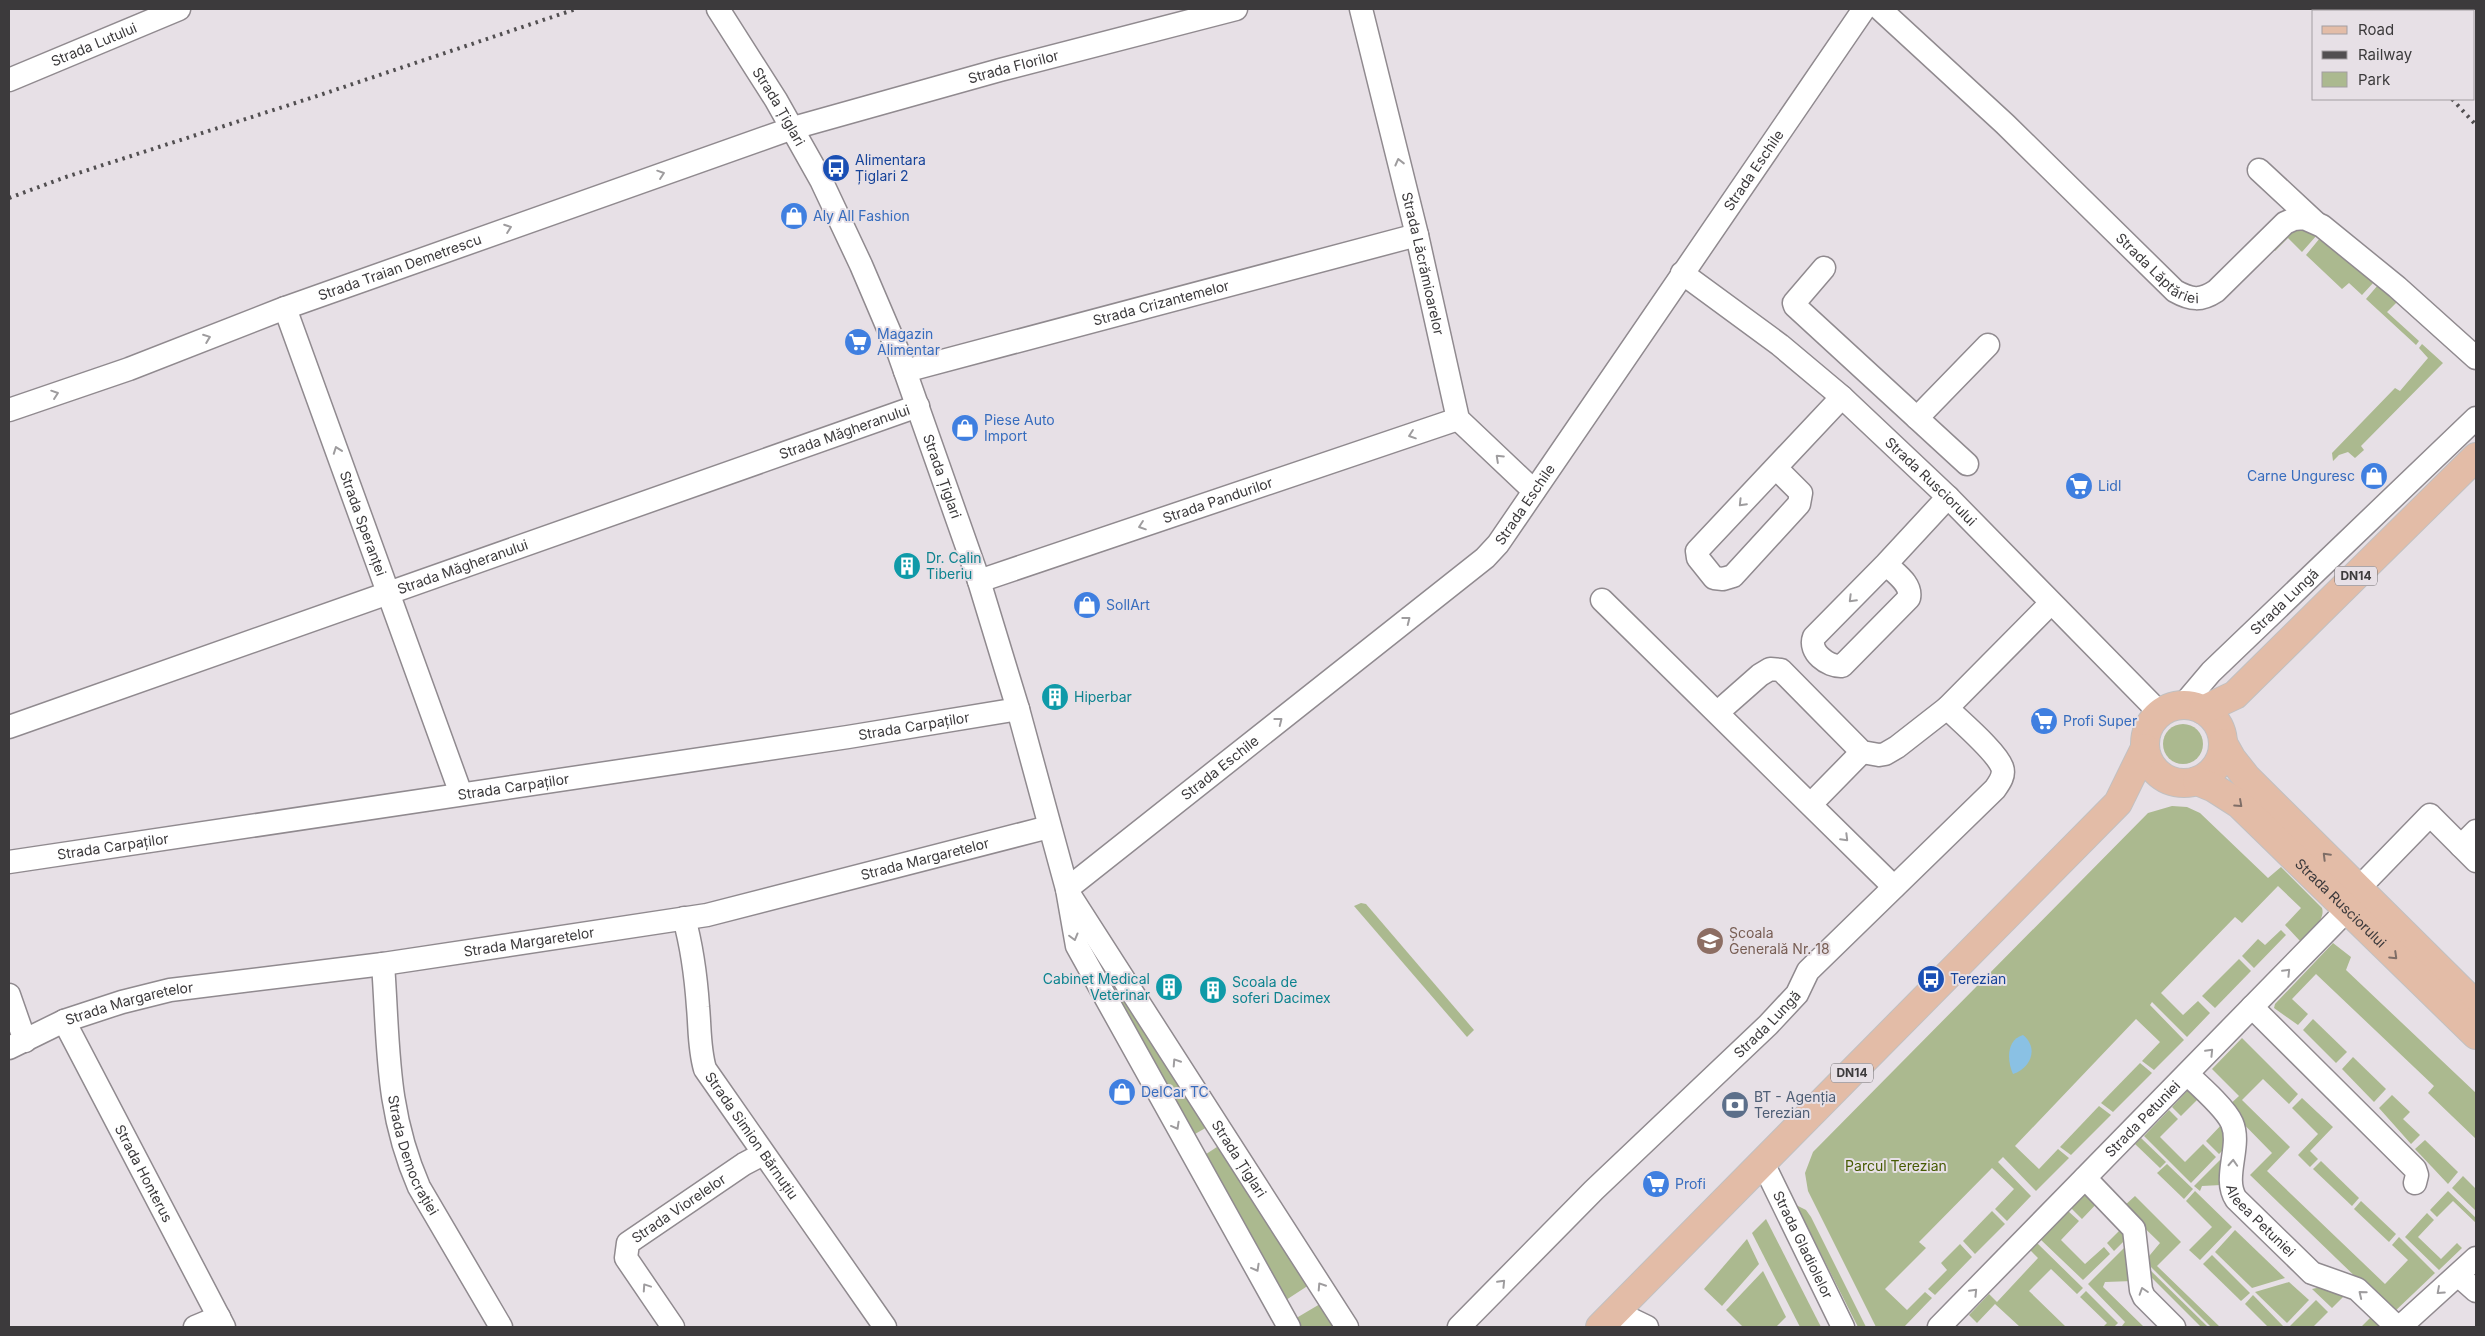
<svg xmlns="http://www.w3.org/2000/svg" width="2485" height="1336" viewBox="0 0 2485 1336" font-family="Inter,sans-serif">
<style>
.green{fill:#abb98f}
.water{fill:#8ac1e4}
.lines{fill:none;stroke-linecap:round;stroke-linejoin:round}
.minor-casing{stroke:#908a8f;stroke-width:25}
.major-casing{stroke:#c1c0c1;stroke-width:30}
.minor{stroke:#fff;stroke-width:22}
.major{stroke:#e3bca7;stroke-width:28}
.rail{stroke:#524f51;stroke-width:4;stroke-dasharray:2.5 5;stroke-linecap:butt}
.oneway{stroke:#9e9c9e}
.oneway2{stroke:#7f6e67}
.labels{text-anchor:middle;stroke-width:4;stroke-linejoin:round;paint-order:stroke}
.shield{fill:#e7e0e6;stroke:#6f6c6f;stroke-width:1}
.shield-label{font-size:12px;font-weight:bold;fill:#3c3a3c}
.street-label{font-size:14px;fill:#3c3a3c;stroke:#e7e0e6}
.transit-label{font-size:14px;fill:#164399;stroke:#e7e0e6;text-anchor:start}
.shop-label{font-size:14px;fill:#366cbe;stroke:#e7e0e6;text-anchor:start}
.culture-label{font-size:14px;fill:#0d838f;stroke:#e7e0e6;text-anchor:start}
.education-label{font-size:14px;fill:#785e54;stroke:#e7e0e6;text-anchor:start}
.service-label{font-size:14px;fill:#4e5e75;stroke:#e7e0e6;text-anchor:start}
.park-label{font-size:14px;fill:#475b03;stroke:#e7e0e6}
</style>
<rect width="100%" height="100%" fill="#e7e0e6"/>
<!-- green -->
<g class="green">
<path d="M2297 225 2317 235 2302 252 2288 238 2275 251 2272 249Z"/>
<path d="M2320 238 2374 282 2362 295 2349 283 2342 289 2306 255Z"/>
<path d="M2378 285 2397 302 2387 312 2419 341 2416 345 2366 299Z"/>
<path d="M2422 344 2443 363 2361 446 2364 450 2355 458 2348 452 2339 455 2333 461 2332 453 2395 388 2400 391 2428 358 2419 348Z"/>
<circle cx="2183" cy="744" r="20"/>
<path d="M2172 806 2187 807 2200 813 2268 878 2281 867 2322 908C2326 920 2309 933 2300 941L2285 925 2301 908 2278 886 2242 923 2235 917 2161 993 2183 1015 2198 1001 2210 1013 2187 1037 2152 1002 2150 1005 2184 1040 2154 1070 2142 1061 2160 1042 2136 1019 2015 1146 2039 1169 2058 1149 2069 1158 2036 1191 2003 1157 1998 1162 2031 1196 2007 1221 1995 1209 2014 1189 1992 1168 1919 1242 1926 1248 1885 1289 1907 1310 1925 1292 1932 1298 1904 1327H1876L1808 1191 1805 1173 1813 1152 2148 813Z"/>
<path d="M1361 903 1366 904 1474 1030 1467 1037 1354 906Z"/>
<path d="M2281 930 2286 935 2254 968 2242 956 2258 939 2265 945Z"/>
<path d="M2333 943 2351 957 2346 970 2476 1093V1139L2428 1093 2434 1086 2316 974 2292 999 2308 1014 2298 1025 2274 1008 2275 1004Z"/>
<path d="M2239 959 2251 971 2215 1008 2202 996Z"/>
<path d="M1121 987 1209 1126 1188 1138 1107 996Z"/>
<path d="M2313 1019 2347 1052 2336 1063 2303 1030Z"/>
<path d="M2242 1038 2298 1094 2289 1104 2263 1079 2242 1100 2290 1147 2267 1171 2385 1284 2408 1260 2392 1245 2399 1237 2435 1273 2393 1313 2250 1175 2272 1153 2227 1107 2239 1096 2212 1069Z"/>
<path d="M2353 1057 2386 1089 2374 1102 2342 1069Z"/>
<path d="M2140 1063 2152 1073 2113 1112 2101 1103Z"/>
<path d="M2191 1087 2225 1121 2228 1145 2219 1154 2206 1141 2224 1122 2199 1098 2181 1116 2172 1107Z"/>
<path d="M2392 1095 2410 1112 2403 1119 2420 1135 2411 1144 2379 1108Z"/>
<path d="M2302 1098 2333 1127 2310 1151 2318 1159 2310 1167 2298 1155 2318 1134 2292 1108Z"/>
<path d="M2099 1106 2111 1115 2071 1155 2060 1147Z"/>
<path d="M2169 1110 2178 1119 2160 1137 2185 1162 2203 1144 2216 1157 2191 1183 2144 1136Z"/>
<path d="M2141 1138 2166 1162 2160 1168 2135 1144Z"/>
<path d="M2425 1140 2458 1172 2448 1184 2415 1149Z"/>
<path d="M1220 1145 1309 1285 1283 1302 1200 1158Z"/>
<path d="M2228 1152 2221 1185 2202 1186 2200 1191 2194 1186Z"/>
<path d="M2321 1161 2359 1198 2352 1206 2313 1169Z"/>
<path d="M2167 1164 2193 1189 2184 1199 2157 1173Z"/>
<path d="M2463 1176 2476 1189V1211L2452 1188Z"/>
<path d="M2090 1189 2127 1226 2129 1236 2114 1251 2107 1243 2125 1225 2100 1200 2082 1219 2071 1208Z"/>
<path d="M2195 1191 2232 1227 2200 1260 2189 1250 2212 1227 2186 1201Z"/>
<path d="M2448 1191 2476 1218V1223L2453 1201 2437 1217 2430 1210Z"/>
<path d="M2135 1196 2181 1242 2157 1266 2220 1327H2211L2145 1261 2160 1243 2123 1207Z"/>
<path d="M2361 1201 2396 1234 2389 1242 2354 1209Z"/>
<path d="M1796 1205 1806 1210 1811 1217 1866 1327H1858Z"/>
<path d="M1992 1211 2005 1224 1975 1254 1963 1241Z"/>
<path d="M2068 1211 2079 1221 2061 1240 2085 1264 2104 1247 2110 1254 2083 1280 2040 1239Z"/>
<path d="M2427 1213 2434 1220 2418 1237 2441 1259 2457 1243 2462 1248 2439 1270 2405 1237Z"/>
<path d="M1766 1219 1821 1327H1800L1752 1233Z"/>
<path d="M2235 1230 2285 1278 2252 1288 2215 1252Z"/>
<path d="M1747 1239 1759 1264 1722 1306 1704 1289Z"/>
<path d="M2130 1242 2133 1281 2105 1282 2103 1287 2144 1327H2124L2122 1326 2125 1322 2088 1284Z"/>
<path d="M2037 1243 2083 1288 2077 1294 2051 1269 2029 1291 2066 1327H2020L1995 1304 1977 1323 1969 1315 1989 1294 1997 1302 2038 1258 2030 1250Z"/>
<path d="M1960 1244 1972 1257 1935 1295 1928 1289 1947 1270 1941 1263Z"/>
<path d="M2212 1255 2250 1293 2241 1301 2203 1264Z"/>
<path d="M2145 1265 2208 1327H2201L2152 1278Z"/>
<path d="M1763 1271 1786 1317 1776 1327H1743L1726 1310Z"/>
<path d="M2289 1282 2309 1300 2287 1323 2255 1292Z"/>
<path d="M2321 1287H2341L2383 1323 2378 1327H2361L2372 1316 2347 1293 2332 1308 2312 1289Z"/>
<path d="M2086 1291 2118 1323 2114 1327H2103L2107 1323 2080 1297Z"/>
<path d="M2253 1295 2283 1326 2282 1327H2268L2245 1304Z"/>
<path d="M2316 1300 2328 1312 2313 1327H2291L2290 1326Z"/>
<path d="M1320 1304 1335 1327H1297L1293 1320Z"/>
</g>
<!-- water -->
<path class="water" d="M2023 1035C2039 1048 2031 1068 2013 1074 2007 1061 2006 1040 2023 1035Z"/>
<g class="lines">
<!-- minor casing -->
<g class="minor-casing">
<g id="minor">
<path id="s1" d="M718 9 776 100 821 180 861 265 899 354 979 581 1018 709 1067 889 1077 946 1289 1327"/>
<path id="s2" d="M1361 9 1417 235 1458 419 1534 491"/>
<path id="s3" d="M1880 9 2005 124 2175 291C2191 300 2201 301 2216 291L2285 223 2294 219 2304 218 2322 226 2397 287 2476 358"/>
<path d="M2371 9 2374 11"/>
<path d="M2430 11 2431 9"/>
<path id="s4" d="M9 80 179 9"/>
<path d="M2259 170 2315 222"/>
<path d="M1824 268 1794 303 1795 306 1967 464"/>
<path id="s5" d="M1682 273 1780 345 1842 397 1948 497 2160 713"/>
<path id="s6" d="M285 308 461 794"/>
<path id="s7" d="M905 371 1417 235"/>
<path id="s8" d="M9 410 129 369 285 308 793 128 1000 70 1236 9"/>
<path d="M1917 418 1988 345"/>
<path d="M1776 468 1801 493 1799 504 1733 576 1723 579 1714 578 1698 558 1697 551 1842 397"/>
<path d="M1886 564C1896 574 1912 584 1909 598L1842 666C1828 667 1808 652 1814 637L1886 564 1948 497"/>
<path id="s9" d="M979 581 1458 419"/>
<path d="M1602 600 1894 887"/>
<path id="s10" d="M2183 705 2211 672 2476 418"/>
<path d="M1718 712 1760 675 1770 669 1781 670 1862 752 1879 755 1885 754 1897 747 1947 708 2051 603"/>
<path id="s11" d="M9 727 918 406"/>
<path d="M1811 804 1862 752"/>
<path d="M2461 846 2476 831"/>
<path id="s12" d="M9 862 848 737 1018 709"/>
<path id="s13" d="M1067 889 1485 558 1498 544 1864 9"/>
<path d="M2358 889 2430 815 2476 861"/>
<path id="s14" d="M1071 897 1347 1327"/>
<path id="s15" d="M684 918C692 947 696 978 698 1007 700 1028 699 1049 705 1069L885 1327"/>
<path id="s16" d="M383 964C389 1045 385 1109 419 1187L501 1327"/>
<path d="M9 995 25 1041"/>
<path d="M2252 1007 2415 1169 2417 1175 2415 1183"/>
<path id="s17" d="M64 1021 224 1327"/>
<path id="s18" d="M9 1048 64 1021 122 1002 170 990 383 964 707 915 1049 827"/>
<path id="s19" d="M2188 1075C2200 1086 2226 1109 2232 1123 2242 1146 2222 1178 2236 1199L2312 1273 2357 1289 2397 1327"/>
<path id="s20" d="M1763 1163 1843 1327"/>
<path d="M2085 1178 2134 1229 2141 1290 2144 1297 2174 1327"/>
<path d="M2458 1275 2476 1291"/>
<path d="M1616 1312 1647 1327"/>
<path d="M195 1327 219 1317"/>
<path id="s21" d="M673 1327 626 1258 628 1243 744 1164 763 1154"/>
<path id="s22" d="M1459 1327 1594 1190 1768 1025 1797 994 1808 971 1995 789C2000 782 2005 775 2002 767 1996 751 1960 721 1947 708"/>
<path id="s23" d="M1939 1327 2346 911"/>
<path d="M2400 1327 2476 1258"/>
</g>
</g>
<!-- major casing -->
<g class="major-casing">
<g id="major">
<circle cx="2184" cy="744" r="39"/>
<path d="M2203 710 2235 695 2476 457"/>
<path d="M2223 743 2232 759 2247 778 2476 1005"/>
<path id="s24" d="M2197 781 2214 788 2239 804 2476 1035"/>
<path d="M1600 1327 2118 803 2145 748"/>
</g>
</g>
<!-- minor -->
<use href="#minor" class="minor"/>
<!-- major -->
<use href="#major" class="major"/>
<!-- rail -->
<g class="rail">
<path d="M2344 9 2348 11"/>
<path d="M2452 99 2476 125"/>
<path d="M9 198 66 177 320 95 576 9"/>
</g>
</g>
<!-- one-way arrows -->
<defs><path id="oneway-chevron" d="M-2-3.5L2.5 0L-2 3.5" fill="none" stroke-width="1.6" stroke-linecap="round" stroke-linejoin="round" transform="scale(1.25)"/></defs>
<g class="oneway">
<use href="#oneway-chevron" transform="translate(1399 162) rotate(-104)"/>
<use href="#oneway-chevron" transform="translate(661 174) rotate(-19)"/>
<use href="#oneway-chevron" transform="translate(508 228) rotate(-20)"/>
<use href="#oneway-chevron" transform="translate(207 338) rotate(-21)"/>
<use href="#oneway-chevron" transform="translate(55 394) rotate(-19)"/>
<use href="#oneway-chevron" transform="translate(1412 435) rotate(161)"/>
<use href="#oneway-chevron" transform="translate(337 450) rotate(-110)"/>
<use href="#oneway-chevron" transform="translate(1499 458) rotate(-137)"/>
<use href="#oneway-chevron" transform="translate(1742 503) rotate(134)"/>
<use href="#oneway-chevron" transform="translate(1142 526) rotate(161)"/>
<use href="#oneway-chevron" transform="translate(1852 599) rotate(135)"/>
<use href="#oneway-chevron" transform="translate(1407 620) rotate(-38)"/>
<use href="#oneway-chevron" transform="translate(1279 721) rotate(-38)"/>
<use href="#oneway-chevron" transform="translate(1845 838) rotate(45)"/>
<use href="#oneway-chevron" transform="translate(1074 937) rotate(75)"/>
<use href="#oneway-chevron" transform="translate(2287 972) rotate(-46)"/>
<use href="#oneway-chevron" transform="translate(2210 1052) rotate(-46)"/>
<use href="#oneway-chevron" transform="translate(1176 1062) rotate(-123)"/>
<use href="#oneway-chevron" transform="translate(1176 1126) rotate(61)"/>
<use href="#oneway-chevron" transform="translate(2233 1163) rotate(-87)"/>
<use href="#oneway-chevron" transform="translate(1256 1268) rotate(61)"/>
<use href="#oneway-chevron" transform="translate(1502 1283) rotate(-46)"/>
<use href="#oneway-chevron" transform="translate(1321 1286) rotate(-123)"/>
<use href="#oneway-chevron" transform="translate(646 1287) rotate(-124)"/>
<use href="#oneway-chevron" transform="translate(2143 1291) rotate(-108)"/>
<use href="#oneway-chevron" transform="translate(2440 1291) rotate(138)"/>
<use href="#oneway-chevron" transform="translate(1974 1292) rotate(-46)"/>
<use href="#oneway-chevron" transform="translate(2362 1294) rotate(-141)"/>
</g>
<g class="oneway2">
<use href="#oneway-chevron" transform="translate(2239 804) rotate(42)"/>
<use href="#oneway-chevron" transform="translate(2326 856) rotate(-135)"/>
<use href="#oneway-chevron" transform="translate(2394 956) rotate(44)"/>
</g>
<!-- icons -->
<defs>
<g id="bus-disc" transform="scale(1.4375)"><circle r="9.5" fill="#1a4fb4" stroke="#e7e0e6"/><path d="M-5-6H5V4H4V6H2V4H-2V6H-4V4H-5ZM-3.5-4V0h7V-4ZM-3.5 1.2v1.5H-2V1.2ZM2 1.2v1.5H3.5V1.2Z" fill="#fff"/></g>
<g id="shop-disc" transform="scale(1.4375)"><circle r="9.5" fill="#3f7fe0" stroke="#e7e0e6"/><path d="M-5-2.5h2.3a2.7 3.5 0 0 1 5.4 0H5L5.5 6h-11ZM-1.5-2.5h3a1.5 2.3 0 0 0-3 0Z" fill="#fff"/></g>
<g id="supermarket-disc" transform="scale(1.4375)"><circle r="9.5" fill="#3f7fe0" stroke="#e7e0e6"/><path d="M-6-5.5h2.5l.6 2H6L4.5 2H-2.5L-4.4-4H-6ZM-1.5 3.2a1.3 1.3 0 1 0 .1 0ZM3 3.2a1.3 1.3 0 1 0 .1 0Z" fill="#fff"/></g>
<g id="building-disc" transform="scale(1.4375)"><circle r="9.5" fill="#0f9aa8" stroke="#e7e0e6"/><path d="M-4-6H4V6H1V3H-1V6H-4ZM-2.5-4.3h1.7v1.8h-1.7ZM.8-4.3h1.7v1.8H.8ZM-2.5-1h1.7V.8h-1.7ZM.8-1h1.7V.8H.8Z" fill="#fff"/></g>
<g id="school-disc" transform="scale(1.4375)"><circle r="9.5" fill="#8d6e63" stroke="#e7e0e6"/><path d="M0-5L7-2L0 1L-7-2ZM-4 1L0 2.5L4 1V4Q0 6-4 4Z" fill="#fff"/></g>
<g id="bank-disc" transform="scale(1.4375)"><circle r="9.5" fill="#5c6f8a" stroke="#e7e0e6"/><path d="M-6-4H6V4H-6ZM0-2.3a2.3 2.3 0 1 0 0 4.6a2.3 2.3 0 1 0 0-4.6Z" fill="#fff"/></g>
</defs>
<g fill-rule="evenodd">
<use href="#bus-disc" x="836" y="168"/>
<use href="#shop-disc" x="794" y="216"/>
<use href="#supermarket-disc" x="858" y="342"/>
<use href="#shop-disc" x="965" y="428"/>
<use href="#shop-disc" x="2374" y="476"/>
<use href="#supermarket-disc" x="2079" y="486"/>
<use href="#building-disc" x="907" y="566"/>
<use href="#shop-disc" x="1087" y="605"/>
<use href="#building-disc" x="1055" y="697"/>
<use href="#supermarket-disc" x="2044" y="721"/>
<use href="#school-disc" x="1710" y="941"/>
<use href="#bus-disc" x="1931" y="979"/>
<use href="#building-disc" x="1169" y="987"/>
<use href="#building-disc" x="1213" y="990"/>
<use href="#shop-disc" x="1122" y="1092"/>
<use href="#bank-disc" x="1735" y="1105"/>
<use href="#supermarket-disc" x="1656" y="1184"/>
</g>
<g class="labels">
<!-- shield labels -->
<g class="shield">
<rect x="2335" y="566.5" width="42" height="19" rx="4"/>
<rect x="1831" y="1063.5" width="42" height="19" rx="4"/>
</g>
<g class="shield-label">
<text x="2356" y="580">DN14</text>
<text x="1852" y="1077">DN14</text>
</g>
<!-- street labels -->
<g class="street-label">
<text dy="5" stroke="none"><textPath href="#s4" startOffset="92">Strada Lutului</textPath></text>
<text dy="5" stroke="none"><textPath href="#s8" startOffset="1062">Strada Florilor</textPath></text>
<text dy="5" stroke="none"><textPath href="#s1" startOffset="115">Strada Țiglari</textPath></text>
<text dy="5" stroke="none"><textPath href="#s13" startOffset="1005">Strada Eschile</textPath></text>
<text dy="5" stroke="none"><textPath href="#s3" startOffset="381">Strada Lăptăriei</textPath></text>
<text dy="5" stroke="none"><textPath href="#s2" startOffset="262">Strada Lăcrămioarelor</textPath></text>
<text dy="5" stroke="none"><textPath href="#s8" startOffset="416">Strada Traian Demetrescu</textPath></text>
<text dy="5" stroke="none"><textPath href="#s7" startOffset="265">Strada Crizantemelor</textPath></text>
<text dy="5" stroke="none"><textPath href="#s11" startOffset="886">Strada Măgheranului</textPath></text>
<text dy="5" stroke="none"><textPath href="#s1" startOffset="520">Strada Țiglari</textPath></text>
<text dy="5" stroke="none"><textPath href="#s5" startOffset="325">Strada Rusciorului</textPath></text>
<text dy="5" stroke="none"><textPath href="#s9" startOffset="252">Strada Pandurilor</textPath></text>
<text dy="5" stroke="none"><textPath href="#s13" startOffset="600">Strada Eschile</textPath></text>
<text dy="5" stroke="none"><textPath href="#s6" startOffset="229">Strada Speranței</textPath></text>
<text dy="5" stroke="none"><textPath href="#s11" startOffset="481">Strada Măgheranului</textPath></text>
<text dy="5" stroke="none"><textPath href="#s10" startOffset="145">Strada Lungă</textPath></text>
<text dy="5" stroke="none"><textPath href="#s12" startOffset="915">Strada Carpaților</textPath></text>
<text dy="5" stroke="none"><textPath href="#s13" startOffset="195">Strada Eschile</textPath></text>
<text dy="5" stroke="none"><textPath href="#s12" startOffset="510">Strada Carpaților</textPath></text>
<text dy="5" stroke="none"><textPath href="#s12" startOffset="105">Strada Carpaților</textPath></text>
<text dy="5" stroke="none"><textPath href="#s18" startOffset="939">Strada Margaretelor</textPath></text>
<text dy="5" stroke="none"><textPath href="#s24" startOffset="190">Strada Rusciorului</textPath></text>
<text dy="5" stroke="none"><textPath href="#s18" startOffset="534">Strada Margaretelor</textPath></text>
<text dy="5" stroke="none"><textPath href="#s18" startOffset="129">Strada Margaretelor</textPath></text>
<text dy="5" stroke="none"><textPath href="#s22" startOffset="432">Strada Lungă</textPath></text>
<text dy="5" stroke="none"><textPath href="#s23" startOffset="291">Strada Petuniei</textPath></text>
<text dy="5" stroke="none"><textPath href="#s15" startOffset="234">Strada Simion Bărnuțiu</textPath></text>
<text dy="5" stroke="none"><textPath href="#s16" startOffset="195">Strada Democrației</textPath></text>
<text dy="5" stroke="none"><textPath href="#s14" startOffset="311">Strada Țiglari</textPath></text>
<text dy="5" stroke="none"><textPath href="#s17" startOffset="172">Strada Honterus</textPath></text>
<text dy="5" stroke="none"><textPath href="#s21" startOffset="160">Strada Viorelelor</textPath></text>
<text dy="5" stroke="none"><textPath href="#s19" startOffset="175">Aleea Petuniei</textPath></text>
<text dy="5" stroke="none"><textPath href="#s20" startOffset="91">Strada Gladiolelor</textPath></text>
</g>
<!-- transit labels -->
<g class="transit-label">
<text x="855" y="165">Alimentara<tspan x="855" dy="16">Țiglari 2</tspan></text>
<text x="1950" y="984">Terezian</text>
</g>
<!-- shop labels -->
<g class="shop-label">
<text x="813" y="221">Aly All Fashion</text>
<text x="877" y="339">Magazin<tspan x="877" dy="16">Alimentar</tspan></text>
<text x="984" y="425">Piese Auto<tspan x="984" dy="16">Import</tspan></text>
<text x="2355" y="481" text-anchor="end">Carne Unguresc</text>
<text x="2098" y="491">Lidl</text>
<text x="1106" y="610">SollArt</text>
<text x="2063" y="726">Profi Super</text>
<text x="1141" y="1097">DelCar TC</text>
<text x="1675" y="1189">Profi</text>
</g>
<!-- culture labels -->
<g class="culture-label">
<text x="926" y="563">Dr. Calin<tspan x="926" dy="16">Tiberiu</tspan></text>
<text x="1074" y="702">Hiperbar</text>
<text x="1150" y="984" text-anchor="end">Cabinet Medical<tspan x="1150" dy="16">Veterinar</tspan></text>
<text x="1232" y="987">Scoala de<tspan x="1232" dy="16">soferi Dacimex</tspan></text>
</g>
<!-- education labels -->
<g class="education-label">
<text x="1729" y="938">Școala<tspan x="1729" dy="16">Generală Nr. 18</tspan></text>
</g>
<!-- service labels -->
<g class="service-label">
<text x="1754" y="1102">BT - Agenția<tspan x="1754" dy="16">Terezian</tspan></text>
</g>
<!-- park labels -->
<g class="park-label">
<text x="1896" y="1171">Parcul Terezian</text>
</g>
</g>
<!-- border -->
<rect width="2485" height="1336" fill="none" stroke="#3c3a3c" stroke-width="20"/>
<!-- legend -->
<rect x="2312" y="10" width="162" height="90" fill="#e7e0e6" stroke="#a39ea2"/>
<rect x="2322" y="26" width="25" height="8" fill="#e3bca7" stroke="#a39ea2"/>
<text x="2358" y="35" font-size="15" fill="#3c3a3c">Road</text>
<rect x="2322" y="51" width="25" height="8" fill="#524f51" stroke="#a39ea2"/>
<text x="2358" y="60" font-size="15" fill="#3c3a3c">Railway</text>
<rect x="2322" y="72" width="25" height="15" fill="#abb98f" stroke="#a39ea2"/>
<text x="2358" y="85" font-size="15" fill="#3c3a3c">Park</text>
</svg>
